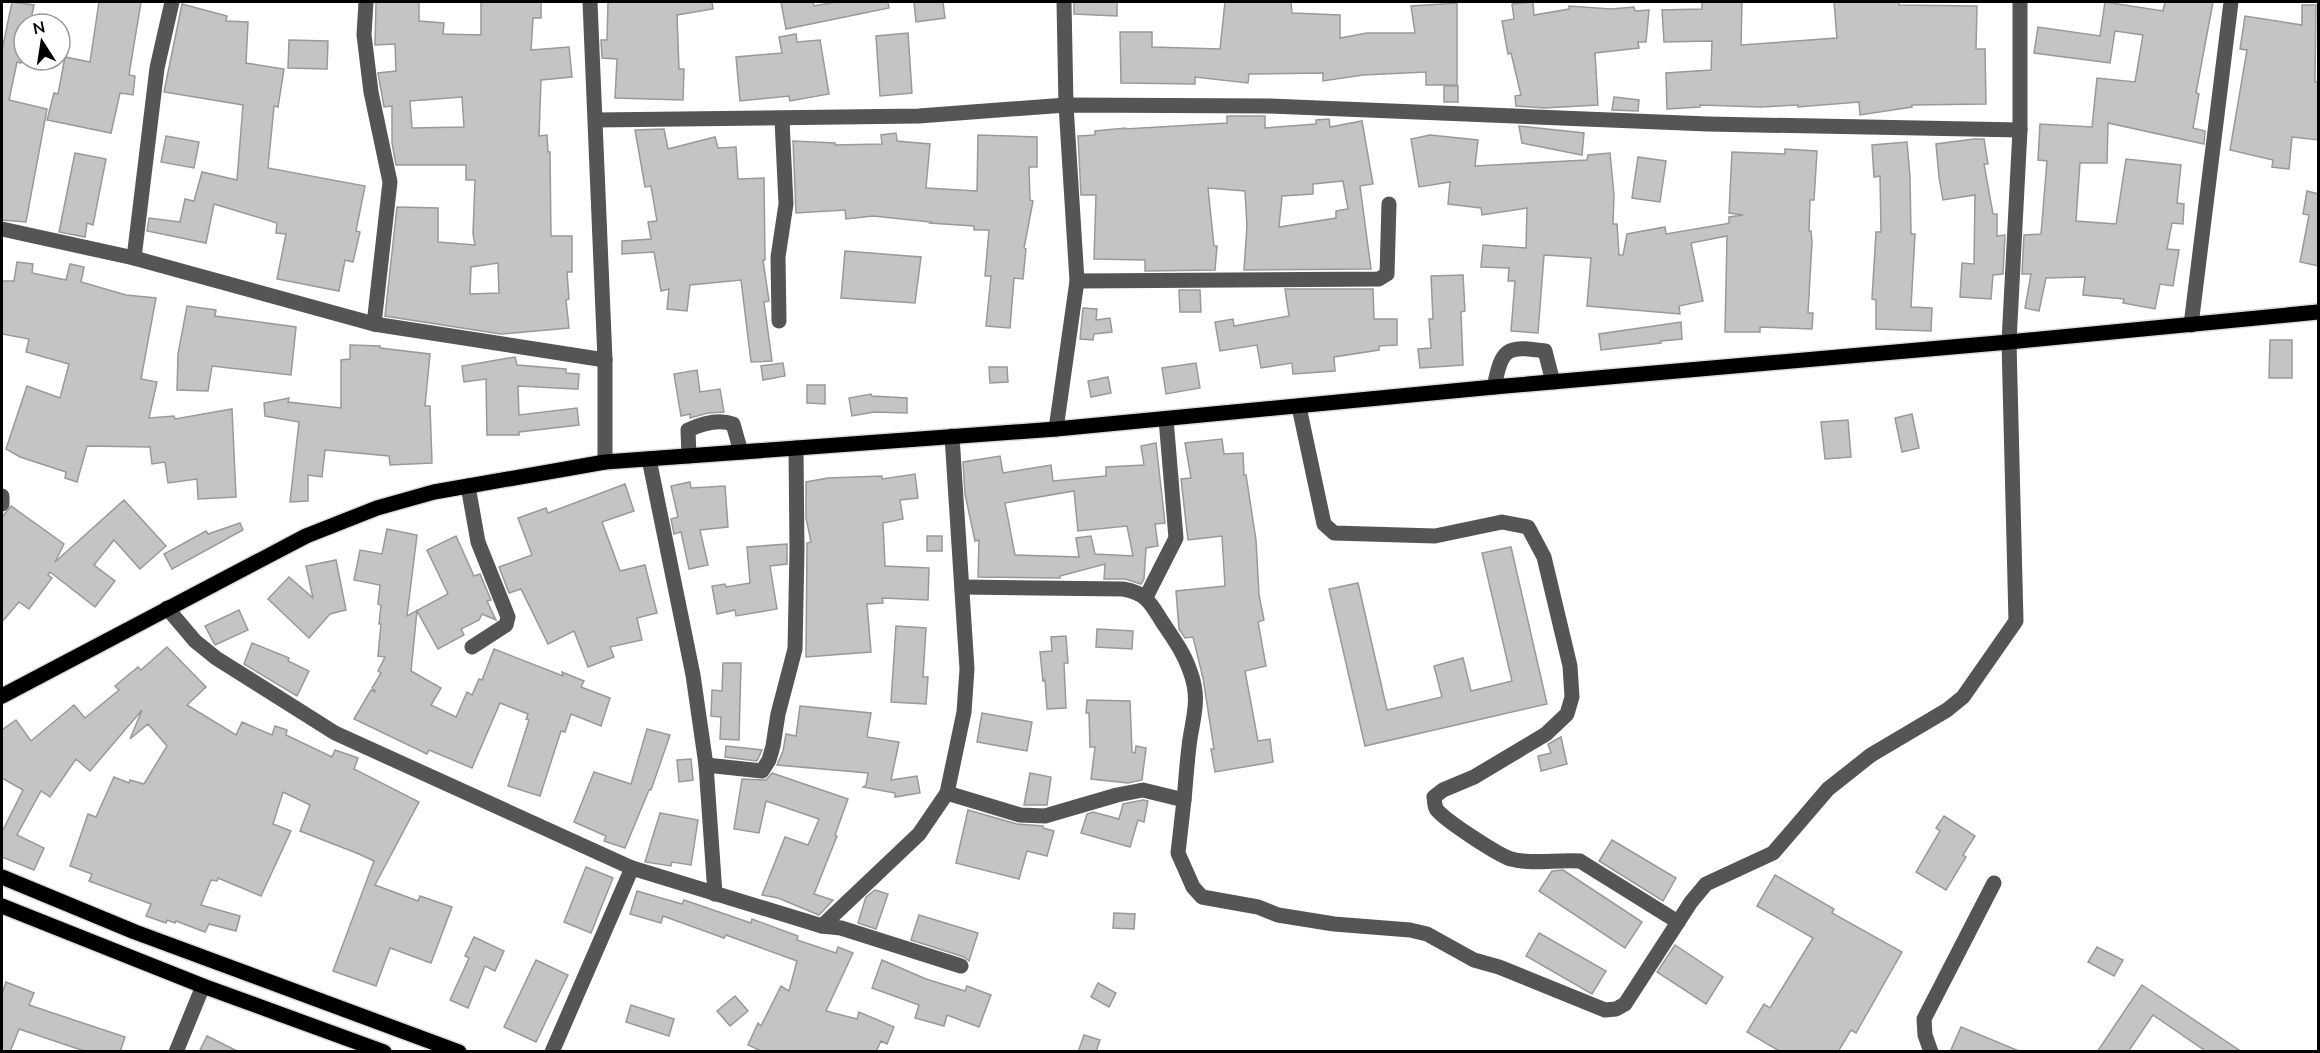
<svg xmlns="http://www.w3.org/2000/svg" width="2320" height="1053" viewBox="0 0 2320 1053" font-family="'Nunito Sans',sans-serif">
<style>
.building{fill:#c4c4c4;stroke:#999;stroke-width:1.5;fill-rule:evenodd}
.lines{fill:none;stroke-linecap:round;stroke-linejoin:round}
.major-casing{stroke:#dbdbdb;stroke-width:18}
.minor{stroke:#555;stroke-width:15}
.major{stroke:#000;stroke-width:15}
</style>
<rect width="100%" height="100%" fill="#fff"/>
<!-- building -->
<g class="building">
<path d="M12 2 34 5 30 24H24V50L21 63 17 62 9 100 47 109 26 222 2 220V50Z"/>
<path d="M99 2H141L129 75 135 76 133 95 120 93 111 133 47 120 54 93 58 94 65 57 90 62Z"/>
<path d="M376 2H419V21L444 23 443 34 481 35V2H541V18H533L531 50 569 47 572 77 541 80 539 136 547 135 548 152H550L551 236H572V272H567L569 299 566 300 569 328 501 334 385 316 397 207 438 208V242L475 245 473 234 475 180H466V165H396L392 143V106L384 107 378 73 396 71 395 44 375 45ZM462 97 464 127 412 128 410 101ZM498 263 499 293 470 294 471 267Z"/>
<path d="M608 2H712L713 9 677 15 679 69H684L683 100 615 98 617 59 602 58 601 40H607Z"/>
<path d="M781 2H813L814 6 836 2H888L889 8 786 29Z"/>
<path d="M914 2H943L945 18 916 22Z"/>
<path d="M1074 2H1117V16L1074 14Z"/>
<path d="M1225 2H1291L1292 13 1340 15V38L1367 33H1415L1411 6 1457 3V85H1426V72L1363 75 1323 81V73L1249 74 1248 83 1195 77V84L1121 83 1120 32H1152V47L1220 49Z"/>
<path d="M1533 2 1534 15 1569 9V6L1611 9 1634 7 1635 11 1649 10 1646 42H1638L1639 48 1595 53 1598 105 1544 108 1516 106 1515 96 1521 95 1511 53 1508 54 1502 21 1514 19 1512 4Z"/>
<path d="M1702 2H1742L1741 45 1837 38 1834 2H1899V5L1977 6 1976 49H1985L1986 104 1912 105V107L1860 115 1859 102 1798 107V105L1761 107 1700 105V107L1667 109 1666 73 1711 70 1712 41 1664 42 1662 10 1702 9Z"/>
<path d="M2105 2 2163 11 2165 2H2213L2196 93 2199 94 2193 128 2205 131 2204 144 2108 123 2107 163H2080L2076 221 2116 224 2126 159 2181 165 2177 203 2184 204 2183 224 2172 223 2167 249 2179 250 2173 286 2160 284 2155 309 2123 303 2124 299 2083 295 2085 277 2046 278 2039 311 2025 308 2031 274H2022L2024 235 2041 234 2047 161 2038 160 2040 124 2092 127 2097 78 2135 82 2143 35 2115 31 2110 63 2034 53 2038 27 2100 36Z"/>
<path d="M182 4 227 16 226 21 248 22 246 63 284 69 278 107 274 106 268 168 365 186 356 231 360 232 353 262 345 260 339 291 277 279 286 234 276 233 277 223 214 204 206 243 147 231 149 218 180 222 185 199 194 201 202 172 237 180 243 105 164 92Z"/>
<path d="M2302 5H2316L2315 82H2319V140L2292 137 2289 169 2272 167 2273 160 2230 150 2247 50 2240 49 2245 16 2302 25Z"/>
<path d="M908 33 912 93 880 96 876 36Z"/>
<path d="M796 34 797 42 820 40 829 94 790 101 789 96 740 101 736 57 782 53 779 37Z"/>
<path d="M289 40 328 41 327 69 288 68Z"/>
<rect x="1444" y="86" width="14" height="16"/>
<path d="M1614 97 1639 100 1638 111 1612 110Z"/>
<path d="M1227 116H1265V128L1316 124V120L1329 119 1330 127 1362 121 1373 184 1360 186 1371 269 1244 270 1247 226 1245 191 1208 188 1214 246H1217L1215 270 1145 271V260L1094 259 1096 195H1081L1078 136 1095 135V131L1125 128V129L1227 123ZM1343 181 1348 209 1336 211V218L1279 227 1282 196 1313 194V184Z"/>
<path d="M1519 126 1584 133 1582 155 1522 143Z"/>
<path d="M664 129 668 149 715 137 718 148 736 147 738 179 764 178 765 260H763L769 301 764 302 772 361 751 362 741 280 690 285 687 311 667 309 669 289 661 291 654 252 622 254V241L651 239 648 222 657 221 651 186 645 187 635 130Z"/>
<path d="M896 133 897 141 930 144 926 188 977 191 978 135 1037 137V167H1029L1030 200 1033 201 1024 248 1026 249 1023 279 1014 278 1010 328 986 326 991 276H985L989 230H974V226L930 223 931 222 873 216 846 219 845 210 796 213 793 141 835 143V145L882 144 881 135Z"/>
<path d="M1430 135 1478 140 1475 166 1587 160 1588 155 1610 153 1614 195 1613 224H1617L1619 255H1623L1627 234 1665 227 1666 234 1725 224 1729 223V217L1743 215 1729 213 1732 152 1785 154V149L1817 151 1814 200H1810L1809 231H1811L1812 242 1808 313H1813L1812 329 1760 327V332H1725L1727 236 1691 243 1703 301 1679 306 1680 314 1587 306 1591 258 1544 255 1538 333 1511 331 1515 281H1508L1509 268 1481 267 1483 245 1526 248 1527 208 1482 215 1481 208 1448 204 1450 182 1419 187 1411 139Z"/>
<path d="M166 136 199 142 194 168 161 162Z"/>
<path d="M1974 139H1984L1988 164H1984L1993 214H1997V236L2005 235 2003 274 1993 275 1991 299 1960 297 1962 263 1974 264 1975 195 1943 200 1939 177 1936 144Z"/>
<path d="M1907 142 1910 177 1911 234H1915L1911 307 1932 308 1931 331 1876 329V300L1872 299 1876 232H1881L1880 176 1874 177 1872 145Z"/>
<path d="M75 153 106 159 93 225 87 223 85 237 59 232Z"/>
<path d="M1638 157 1666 161 1660 202 1632 198Z"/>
<path d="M2307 191 2319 194V266L2300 262 2309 215 2303 214Z"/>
<path d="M845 251 921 257 915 303 841 298Z"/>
<path d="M17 262 33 264 32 273 66 280 70 264 84 267 81 282 126 295 156 298 141 379 157 382 149 418 174 416 175 419 232 409 236 497 198 499 197 479 168 483 165 462 152 464 150 447 87 446 77 482 65 478 66 472 20 457 6 449 27 386 60 398 69 364 26 352 29 339 2 334V281H14Z"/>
<path d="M1463 275 1465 311 1461 312 1463 365 1420 368 1418 349 1431 348 1429 319H1433L1431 276Z"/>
<path d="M1285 289H1373L1374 319H1397V345L1379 346V350L1334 357 1335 371 1293 374 1292 363 1261 368 1257 345 1220 351 1215 322 1233 319 1234 326 1289 316Z"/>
<path d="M1179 290H1200L1201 312H1180Z"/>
<path d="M187 306 216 310 215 316 296 327 291 375 212 366 208 391 177 390 178 354Z"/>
<path d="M1083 308 1097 309 1096 320 1110 318 1112 332 1094 334 1093 340 1080 339Z"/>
<path d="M1681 322 1682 339 1661 341V343L1601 350 1599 334Z"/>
<path d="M2270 340H2292V378H2269Z"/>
<path d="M350 345 380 346V348L430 354 425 406H430L432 463 390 465 389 456 325 450 322 477 308 475V501L290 502 299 422 265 416 264 403 289 398 288 402 341 408V360L350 359Z"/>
<path d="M515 357 517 365 566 369V373L579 374 578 389H575L518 386 519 415 577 408 579 425 519 432V435H487L486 379 464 382 462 366Z"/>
<path d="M783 363 785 376 763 380 761 366Z"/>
<path d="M1196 363 1200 388 1166 394 1162 368Z"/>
<path d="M989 367H1007L1008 382 990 383Z"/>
<path d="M697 370 700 392 720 389 724 412 708 413 690 418V414L681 416 674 374Z"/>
<path d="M1108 377 1111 393 1091 397 1088 381Z"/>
<path d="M807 385H825V404L807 403Z"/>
<path d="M871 394 872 396 907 398V413L874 412 852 416 849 398Z"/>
<path d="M1912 414 1919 448 1902 452 1895 418Z"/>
<path d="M1848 420 1851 457 1825 459 1821 422Z"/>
<path d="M1222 439 1224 454 1243 453 1244 475H1246L1256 540 1259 595 1264 620 1258 622 1266 666 1245 671 1258 741 1270 739 1273 762 1215 772 1211 749H1214L1203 678 1193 637 1185 638 1179 629 1176 591 1225 586 1222 536 1188 540 1181 479 1191 478 1185 443Z"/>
<path d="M1156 443 1165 523 1155 524 1158 546 1146 548 1144 579 1141 584 1125 579H1104L1105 564 1060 576V578L978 577 979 540 975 541 965 494 963 462 1000 456 1003 473 1051 465 1053 481 1106 476V467L1144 465 1141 446ZM1074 491 1078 531 1127 526 1133 556 1095 554 1091 536 1076 538 1079 557 1015 555 1005 503Z"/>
<path d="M915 474 918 498 900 500 903 519 883 523 885 566 929 568 928 600 882 598 883 603 867 604 871 652 806 657 807 543 811 542 806 518V482L828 478 882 476V479Z"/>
<path d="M690 482 691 488 725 486 728 527 700 530 708 565 689 569 681 532 674 534 671 519 678 517 671 486Z"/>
<path d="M625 484 634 511 602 522 620 571 645 565 657 613 637 618 642 640 610 647 614 657 588 667 574 631 548 644 521 589 509 593 499 567 532 555 518 518 546 508 548 513Z"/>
<path d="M124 500 166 546 140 569 114 540 94 565 115 581 95 607 50 572 48 575 52 578 29 609 19 602 2 622V517L11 506 64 544 55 562Z"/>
<path d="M240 523 243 530 172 569 164 554 206 531 208 534Z"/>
<path d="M387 529 417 535 407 616 448 594 427 550 456 536 474 576 480 574 491 600 487 601 496 620 482 614 479 620 461 629 464 635 438 649 417 611 411 671 441 688 431 705 456 717 467 692 472 695 479 679 482 680 494 649 563 676 562 672 584 681 581 687 610 698 601 726 571 714 565 732 561 731 540 796 508 786 529 720 526 719 528 714 500 703 472 768 429 750 427 754 354 719 371 690 376 692 372 688 381 673 378 671 385 657 378 656 381 624H379L381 605 378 604 380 585 354 580 360 550 382 554Z"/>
<rect x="927" y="536" width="15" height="15"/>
<path d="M787 544V564L770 566 777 609 736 616 735 610 717 614 712 586 725 584 726 587 750 583 747 547Z"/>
<path d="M1511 547 1547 704 1365 746 1329 589 1358 583 1387 710 1442 697 1434 666 1463 658 1471 691 1512 681 1482 553Z"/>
<path d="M336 560 346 610 330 614 309 638 268 599 289 577 313 598 306 566Z"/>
<path d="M239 610 248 630 215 645 205 626Z"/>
<path d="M896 626 926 628 923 677H928L926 704 891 702Z"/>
<path d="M1097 629 1133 631 1132 649 1096 647Z"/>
<path d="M1066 636 1068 663H1064L1066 708 1047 709 1045 680 1043 681 1040 652 1052 651 1051 637Z"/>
<path d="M252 643 289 658 288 661 309 671 297 696 244 664Z"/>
<path d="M167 647 206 687 187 705 236 735 242 722 272 735 275 726 287 730 286 735 332 757 335 750 358 758 354 769 419 802 375 885 418 901 420 896 452 907 431 963 390 948 376 986 333 971 374 861 359 854 300 831 310 805 283 792 273 824 291 831 261 896 218 878 217 881 211 880 201 905 240 916 236 931 209 924 205 932 176 921 175 923 167 920 166 923 146 916 151 904 89 881 92 874 70 866 88 814 96 817 114 777 129 783 130 780 144 784 167 746 148 724 130 739 142 710 90 771 76 759 50 797 41 791 17 835 44 848 34 870 2 857V832L23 790 2 778V730L16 720 31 741 74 705 85 718 119 690 115 686 138 667 141 670Z"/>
<path d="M723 663H741L739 740 720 739 721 717 711 716 712 690 722 691Z"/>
<path d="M1087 700 1130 701 1132 752 1135 753 1136 746 1146 748 1142 780 1128 783 1091 779 1095 747H1090L1089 713H1086Z"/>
<path d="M800 706 871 713 867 737 899 742 891 780 917 776 920 793 895 797V793L863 787 866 785 868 773 777 765 783 751 786 734 796 736Z"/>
<path d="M982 713 1032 722 1027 751 977 742Z"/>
<path d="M647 729 670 735 651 790H649L625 848 604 841 606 836 574 822 594 772 631 784Z"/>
<path d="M1561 737 1567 764 1541 771 1538 756 1551 753 1548 744Z"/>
<path d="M726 746 762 750 757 761 725 757Z"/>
<path d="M691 759 693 780 679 782 677 760Z"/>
<path d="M772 773 848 799 835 835 837 836 814 894 833 900 819 915 778 898 762 895 785 837 808 845 819 819 766 801 759 833 734 829 742 779 766 780Z"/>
<path d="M1030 773 1051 777 1047 805H1024Z"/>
<path d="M1143 800 1148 801 1144 822 1138 820 1130 847 1081 833 1087 814 1093 812 1119 819 1123 804Z"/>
<path d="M968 810 1017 824 1043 826V828L1054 831 1047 856 1027 851 1019 879 956 863Z"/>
<path d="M660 813 698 820 691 865 672 862 671 866 645 862Z"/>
<path d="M1944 816 1975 836 1963 855 1966 857 1946 890 1916 872 1940 831 1936 828Z"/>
<path d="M1612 840 1676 878 1663 901 1599 861Z"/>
<path d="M586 867 613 878 591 933 564 922Z"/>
<path d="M1563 870 1642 922 1625 948 1539 891 1552 871Z"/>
<path d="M1775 875 1834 909 1832 913 1902 952 1856 1033 1851 1030 1838 1052H1781L1747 1032 1764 1004 1770 1008 1813 938 1757 906Z"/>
<path d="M875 890 888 894 876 929 858 923 866 897Z"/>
<path d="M637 891 682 904 684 900 751 923 752 919 798 936 797 940 836 953 838 947 853 953 826 1011 857 1019 859 1012 894 1027 887 1044 881 1041 876 1052H763L748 1045 758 1023 761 1026 781 986 789 991 797 961 726 935 724 938 663 916 661 923 630 914Z"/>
<path d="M1114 913 1135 914 1134 929 1113 928Z"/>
<path d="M919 915 978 933 969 961 964 957 911 940Z"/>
<path d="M1539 933 1606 971 1592 994 1526 956Z"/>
<path d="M474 937 504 951 495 971 485 966 468 1008 450 1000 469 958 465 956Z"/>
<path d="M1675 945 1723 977 1706 1004 1657 972Z"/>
<path d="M2097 947 2123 960 2114 976 2088 962Z"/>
<path d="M536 960 568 975 536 1042 504 1027Z"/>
<path d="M882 960 926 979 965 991 967 986 991 995 979 1027 947 1015 944 1026 915 1018 919 1005 872 988Z"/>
<path d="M6 982 34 993 29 1005 125 1037 120 1052H87L19 1029 10 1052H2V994Z"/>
<path d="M1098 983 1116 993 1109 1007 1091 997Z"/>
<path d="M2142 985 2163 999 2242 1052H2207L2153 1015 2128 1052H2097Z"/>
<path d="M735 996 748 1011 730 1026 717 1011Z"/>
<path d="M631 1005 674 1019 669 1036 626 1022Z"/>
<path d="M1961 1027 2019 1051V1052H1950Z"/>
<path d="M1084 1035 1100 1040 1096 1052H1078Z"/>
<path d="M207 1036 239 1052H199Z"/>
</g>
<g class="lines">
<!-- major casing -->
<g class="major-casing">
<g id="major">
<path d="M2 696 306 536 377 508 434 492 605 462 1056 429 1494 387 2009 342 2318 312"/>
<path d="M2 877 135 932 459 1052"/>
<path d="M2 906 203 986 384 1052"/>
</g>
</g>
<!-- minor -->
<g class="minor">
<path d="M366 2 364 35 371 92 390 182 374 324"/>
<path d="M590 2 605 360V462"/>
<path d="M596 120 919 116 1066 105 1269 106 1708 124 2020 130"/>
<path d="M2 229 134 258 374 324 605 360"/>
<path d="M134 258 157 68 172 2"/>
<path d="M1077 281 1379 279 1387 274 1389 204"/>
<path d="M779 321 778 257 786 204 782 120"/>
<path d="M2191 325 2231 2"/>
<path d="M1494 387C1502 349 1505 345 1545 351L1553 382"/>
<path d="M1299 407 1324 524 1334 533 1435 536 1502 522 1528 527 1544 557 1570 666 1572 697 1567 714 1546 734 1474 777 1443 790 1434 797C1435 802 1434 806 1437 810 1446 821 1498 855 1511 859 1534 865 1557 859 1580 861L1678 922"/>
<path d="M1056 429 1077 281 1066 105 1064 2"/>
<path d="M689 456 688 430C701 424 719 419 733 424L741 452"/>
<path d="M649 459 693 675 706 765 715 894"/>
<path d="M468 486 478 542 508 617 506 625 472 647"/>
<path d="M2 496V504"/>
<path d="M962 587 1123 589C1147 593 1151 604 1163 623 1173 638 1184 653 1190 671 1200 697 1194 714 1190 739 1187 759 1186 780 1184 800"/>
<path d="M1146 597 1176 538 1166 419"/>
<path d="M167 608 195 641 216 658 335 733 632 868 822 926 841 928 961 966"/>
<path d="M706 765 762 771 769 760 773 746 778 714 795 649 797 550 796 448"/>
<path d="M947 793 1020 815 1045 816 1117 795 1143 790 1184 800 1178 853 1193 887 1202 897 1258 907 1278 915 1334 924 1410 930 1427 934 1474 960 1499 967 1605 1010 1616 1009 1625 1004 1691 902 1706 884 1773 853 1828 789 1871 755 1947 710 1963 697 2016 621 2009 342 2020 130V2"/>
<path d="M822 926 919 834 947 793 964 712 967 669 952 436"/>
<path d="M176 1052 203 986"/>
<path d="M552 1052 632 868"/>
<path d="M1931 1052 1925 1035 1924 1019 1994 883"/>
</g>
<!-- major -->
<use href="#major" class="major"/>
</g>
<!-- border -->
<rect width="2320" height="1053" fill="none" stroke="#000000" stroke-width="6"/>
<!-- north arrow -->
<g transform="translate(42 42) rotate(348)"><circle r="28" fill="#ffffff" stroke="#999999" stroke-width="1.5"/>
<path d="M0-4.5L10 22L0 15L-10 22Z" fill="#000000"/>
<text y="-9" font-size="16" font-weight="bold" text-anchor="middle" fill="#000000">N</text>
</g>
</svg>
